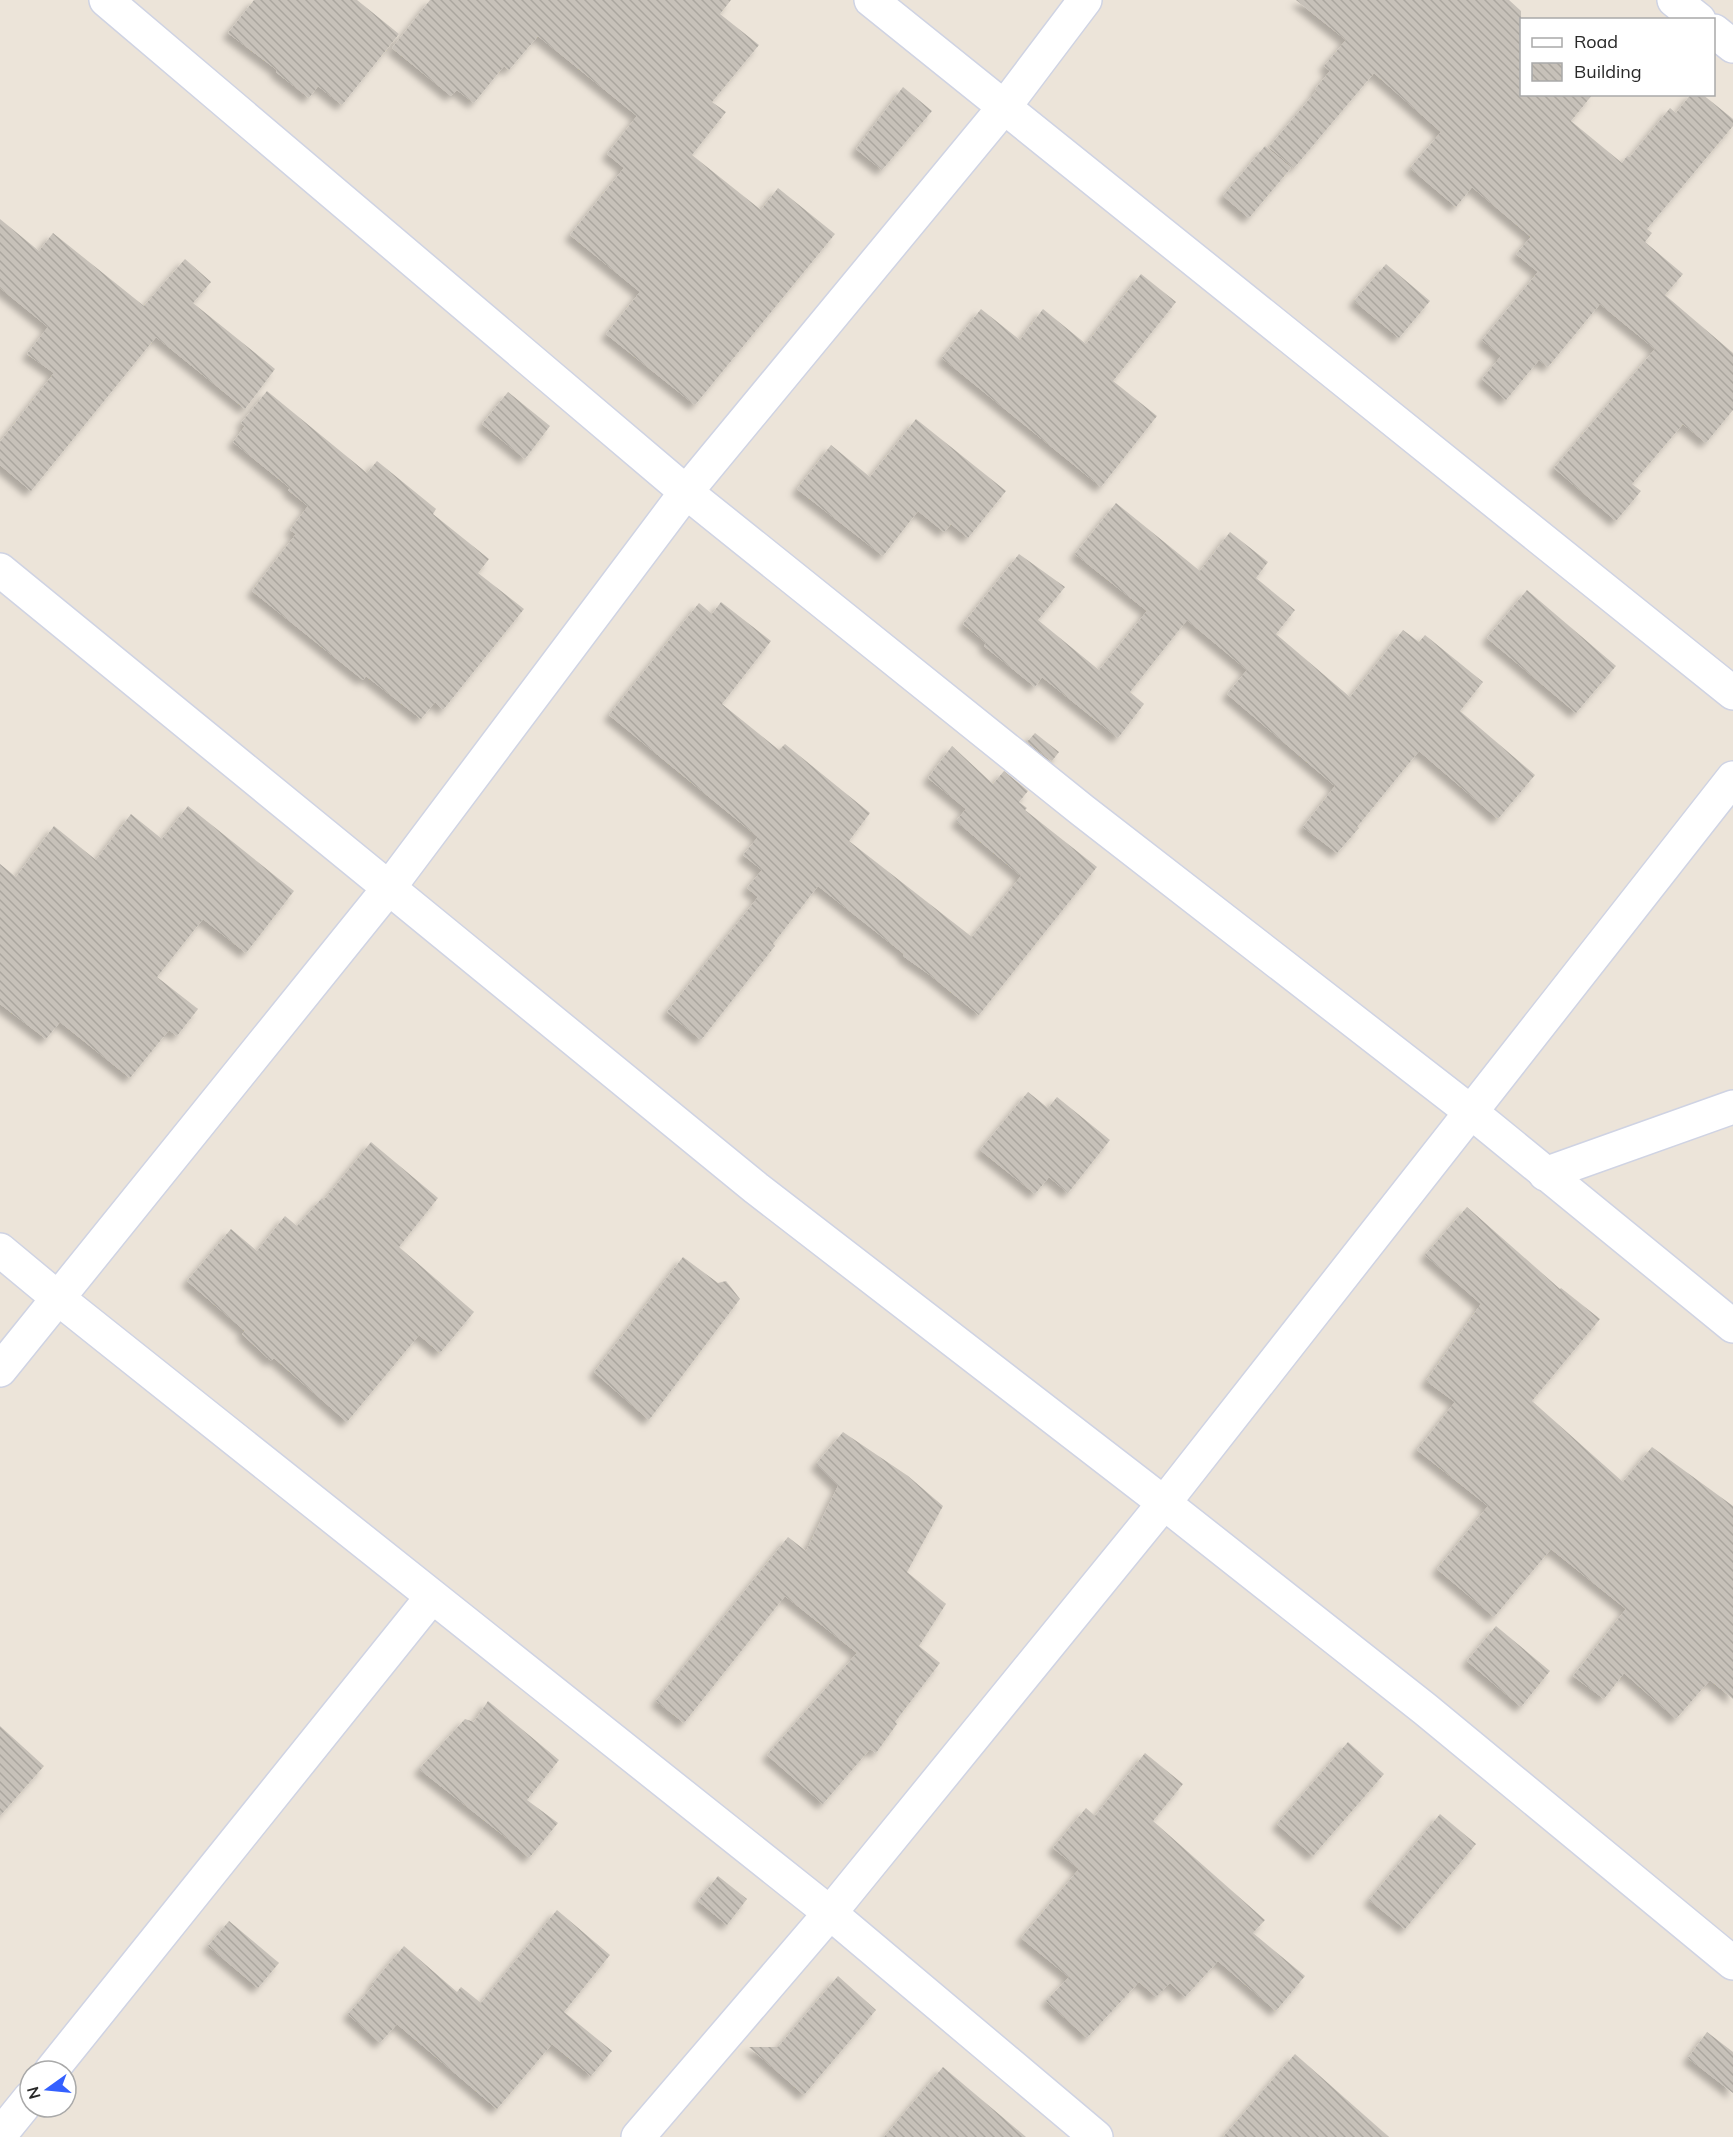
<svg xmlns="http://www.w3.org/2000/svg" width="1733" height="2137" viewBox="0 0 1733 2137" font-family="Mulish,sans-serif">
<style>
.building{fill:url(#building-back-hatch);filter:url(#shadow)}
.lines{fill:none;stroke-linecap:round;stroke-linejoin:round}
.street-casing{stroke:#cfd3e3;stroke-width:36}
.street{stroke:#fff;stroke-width:33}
</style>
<defs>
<pattern id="building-back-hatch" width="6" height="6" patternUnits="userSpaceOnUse" patternTransform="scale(1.5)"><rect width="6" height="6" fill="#c7c1b9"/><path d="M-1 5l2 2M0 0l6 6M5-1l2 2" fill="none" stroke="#aba69f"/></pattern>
<filter id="shadow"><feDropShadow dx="-5.5" dy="5.5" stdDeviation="3" flood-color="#0004"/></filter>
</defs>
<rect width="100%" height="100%" fill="#ece4d9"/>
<!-- building -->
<g class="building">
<path d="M254 0H357L399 34 342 105 318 86 309 98 276 72 277 70 228 33Z"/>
<path d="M430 0H731L720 14 759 45 712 102 726 112 692 155 761 210 778 188 835 234 695 405 606 334 640 292 570 235 624 168 607 154 637 116 538 36 509 70 504 66 474 103 457 90 451 96 392 48Z"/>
<path d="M1296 0H1509L1521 11V94H1593L1571 121 1622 163 1627 156 1630 157 1670 108 1676 113 1691 94H1702L1733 119V126L1647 229 1652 233 1645 242 1683 274 1665 295 1733 353V410L1706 443 1683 424 1632 484 1641 491 1616 521 1554 468 1655 349 1600 304 1548 367 1539 360 1506 400 1482 379 1501 356 1482 340 1538 272 1516 254 1531 237 1472 187 1456 207 1410 168 1441 132 1374 73 1294 168 1269 147 1317 90 1315 89 1330 71 1324 66 1346 40Z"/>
<path d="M903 87 932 111 882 170 856 149Z"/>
<path d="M1265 146 1291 168 1249 218 1223 196Z"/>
<path d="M0 219 39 251 53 233 144 306 185 259 211 282 193 303 275 369 245 409 156 337 31 491 0 465V442L54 373 27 354 48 327 0 288Z"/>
<path d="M1386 264 1430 301 1399 338 1354 301Z"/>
<path d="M1141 274 1176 302 1113 381 1157 416 1101 487 942 358 981 309 1020 340 1043 309 1086 344Z"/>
<path d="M267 391 367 473 377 461 436 509 433 514 489 559 478 573 524 609 443 710 435 702 421 719 366 676 363 680 252 591 296 534 290 530 308 506 288 490 290 488 233 442 245 426 241 423Z"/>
<path d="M508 392 550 426 525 459 482 424Z"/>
<path d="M916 419 1006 491 968 538 951 524 944 532 918 511 883 556 797 489 831 445 870 477Z"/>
<path d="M1116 503 1200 571 1230 532 1268 562 1256 578 1295 610 1276 634 1350 697 1403 630 1419 642 1425 635 1483 682 1460 711 1535 775 1498 819 1419 751 1357 827 1359 828 1337 853 1303 827 1335 786 1227 694 1247 670 1187 620 1130 692 1144 704 1118 738 1042 677 1035 687 984 646 986 643 963 624 1019 554 1065 587 1038 620 1099 670 1147 611 1075 554Z"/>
<path d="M1527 590 1616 666 1576 713 1487 638Z"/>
<path d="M721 602 771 641 722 704 779 750 785 744 870 813 849 841 972 937 1021 876 956 821 966 809 928 778 952 746 993 784 1004 771 1028 791 1019 802 1027 808 1025 810 1097 867 979 1015 930 975 903 956 904 954 818 886 773 944 775 946 701 1040 667 1012 758 897 747 888 762 870 743 855 758 837 609 715 699 603 712 614Z"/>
<path d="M1035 733 1059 752 1052 761 1027 742Z"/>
<path d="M188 806 294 891 246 953 203 919 157 977 198 1009 177 1036 169 1030 130 1078 60 1022 46 1039 0 1004V864L16 877 54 826 96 860 131 814 162 839Z"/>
<path d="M1028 1092 1048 1108 1057 1097 1110 1140 1068 1193 1049 1177 1035 1194 980 1150Z"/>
<path d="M371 1142 438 1198 399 1247 474 1312 440 1353 419 1335 347 1422 274 1358 271 1361 242 1334 245 1331 187 1281 231 1229 257 1251 285 1216 297 1226 322 1198 324 1200Z"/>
<path d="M1467 1207 1560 1289 1561 1288 1600 1319 1532 1401 1623 1482 1652 1447 1733 1506V1699L1710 1680 1676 1719 1624 1673 1604 1699 1573 1676 1626 1609 1551 1549 1494 1617 1437 1569 1488 1506 1417 1450 1455 1402 1426 1381 1481 1304 1425 1255Z"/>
<path d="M683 1257 718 1283 726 1281 740 1299 649 1420 594 1372Z"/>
<path d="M843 1432 908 1476 943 1506 907 1572 946 1604 919 1646 940 1663 895 1722 897 1724 876 1753 870 1749 823 1804 767 1755 857 1653 785 1596 684 1723 656 1701 788 1537 806 1551 838 1486 816 1464Z"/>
<path d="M1496 1626 1550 1671 1521 1707 1467 1661Z"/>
<path d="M488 1701 559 1760 527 1800 558 1823 529 1858 508 1839 419 1769 465 1719 474 1722Z"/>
<path d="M0 1726 44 1766 0 1816Z"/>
<path d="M1348 1742 1384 1774 1313 1856 1277 1824Z"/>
<path d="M1145 1753 1183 1784 1153 1821 1265 1920 1253 1933 1305 1976 1276 2011 1218 1961 1185 1997 1170 1983 1156 1997 1139 1982 1087 2038 1046 2001 1069 1977 1021 1938 1079 1869 1053 1848 1086 1808 1095 1816Z"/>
<path d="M1440 1814 1476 1844 1405 1929 1369 1900Z"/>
<path d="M718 1876 747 1899 727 1925 698 1901Z"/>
<path d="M557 1910 610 1955 564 2012 612 2051 591 2076 552 2044 497 2109 397 2024 380 2043 348 2014 374 1985 372 1984 404 1946 457 1992 461 1987 481 2003Z"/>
<path d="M229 1921 279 1963 258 1988 208 1946Z"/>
<path d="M838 1976 876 2010 804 2095 749 2047H778Z"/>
<path d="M1707 2032 1733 2052V2093L1688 2058Z"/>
<path d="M1295 2054 1389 2137H1223Z"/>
<path d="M943 2067 1026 2137H884Z"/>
</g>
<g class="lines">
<!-- street casing -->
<g class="street-casing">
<g id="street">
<path d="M106 0 686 492 1082 810 1471 1112 1733 1326"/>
<path d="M871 0 1733 693"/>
<path d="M1674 0 1699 20"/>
<path d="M1714 31 1733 46"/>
<path d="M0 570 756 1188 1164 1503 1425 1709 1733 1963"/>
<path d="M1545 1174 1733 1107"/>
<path d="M0 1250 59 1299 830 1913 1096 2137"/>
<path d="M0 1370 388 889 686 492 1005 106 1085 0"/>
<path d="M51 2071 431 1598"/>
<path d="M0 2135 30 2098"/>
<path d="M638 2137 830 1913 1164 1503 1733 778"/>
</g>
</g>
<!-- street -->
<use href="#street" class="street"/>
</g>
<!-- legend -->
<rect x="1520" y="18" width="195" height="78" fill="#ffffff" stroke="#a9a9a9" stroke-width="1.5"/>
<rect x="1532" y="38" width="30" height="9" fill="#ffffff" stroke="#a9a9a9" stroke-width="1.5"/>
<text x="1574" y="48" font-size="18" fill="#292929">Road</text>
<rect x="1532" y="63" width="30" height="18" fill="url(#building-back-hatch)" stroke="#a9a9a9" stroke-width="1.5"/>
<text x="1574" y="78" font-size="18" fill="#292929">Building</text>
<!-- north arrow -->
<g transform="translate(48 2089) rotate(255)"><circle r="28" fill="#ffffff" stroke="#a9a9a9" stroke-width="1.5"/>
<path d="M0-4.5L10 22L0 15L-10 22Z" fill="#3460ff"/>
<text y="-9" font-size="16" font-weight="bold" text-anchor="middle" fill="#292929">N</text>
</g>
</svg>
